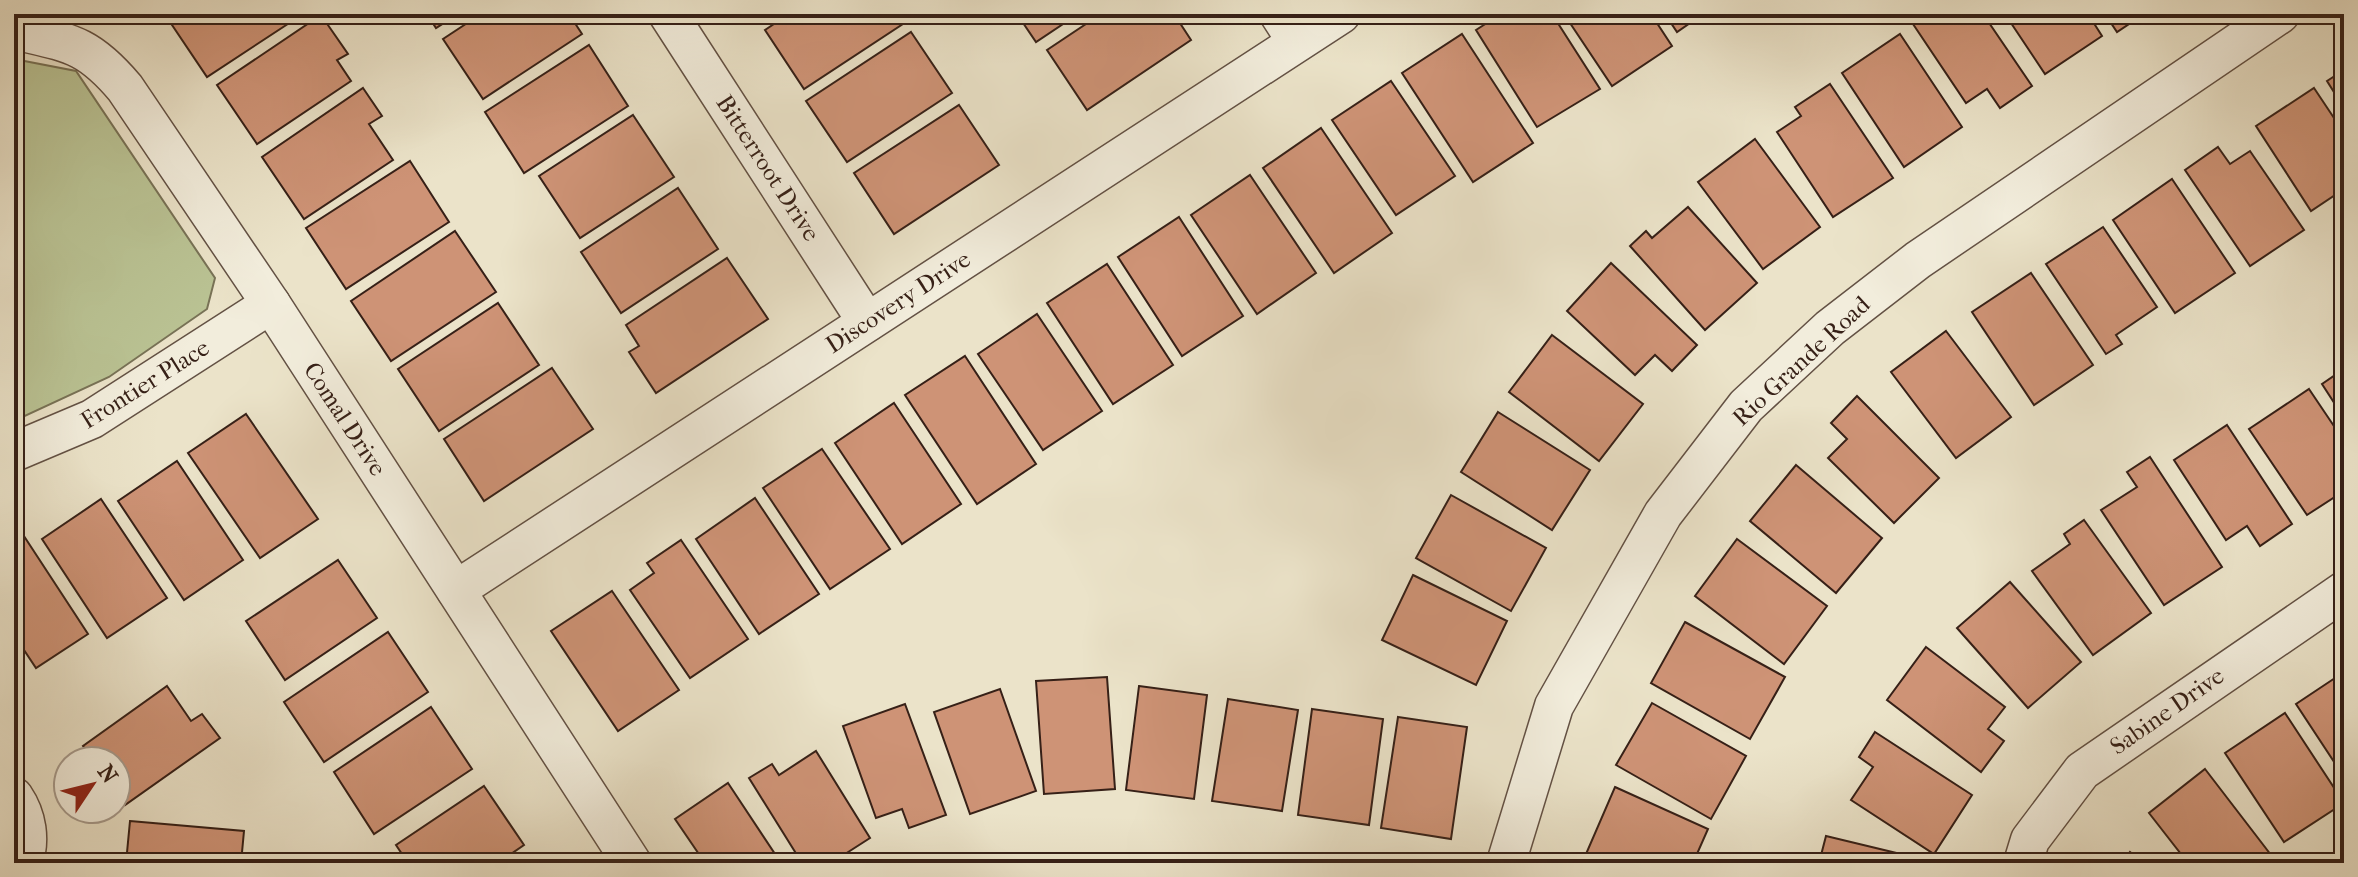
<svg xmlns="http://www.w3.org/2000/svg" width="2358" height="877" viewBox="0 0 2358 877" font-family="'IM FELL French Canon',serif">
<style>
.green{fill:#bac394;stroke:#787256;stroke-width:2}
.building{fill:#ce9376;stroke:#362017;stroke-width:2}
.lines{fill:none;stroke-linecap:round;stroke-linejoin:round}
.street-casing{stroke:#635144;stroke-width:41}
.street{stroke:#f2eddc;stroke-width:38}
.labels{text-anchor:middle;stroke-width:6;stroke-linejoin:round;paint-order:stroke}
.street-label{font-size:24px;fill:#362017;stroke:#f2eddc}
</style>
<rect width="100%" height="100%" fill="#ebe3c9"/>
<filter id="stains"><feTurbulence type="fractalNoise" baseFrequency=".0025" numOctaves="4"/><feColorMatrix values="0 0 0 0 .2 0 0 0 0 .09 0 0 0 0 .02 0 0 0 .5 -.17"/></filter>
<radialGradient id="worn" r=".72"><stop offset=".6" stop-color="#630" stop-opacity="0"/><stop offset="1" stop-color="#630" stop-opacity=".3"/></radialGradient>
<!-- green -->
<path class="green" d="M14 59 76 71 215 278 207 309 109 377 14 421Z"/>
<!-- building -->
<g class="building">
<path d="M169 14H303L207 77 166 16Z"/>
<path d="M427 14H458L436 28Z"/>
<path d="M481 14H569L582 34 483 99 443 39Z"/>
<path d="M789 14H909L912 18 804 89 765 30Z"/>
<path d="M1017 14H1078L1036 42Z"/>
<path d="M1101 14H1174L1191 40 1087 110 1047 50Z"/>
<path d="M1501 14H1552L1600 89 1537 127 1476 30Z"/>
<path d="M1564 14H1651L1672 46 1612 86Z"/>
<path d="M1665 14H1703L1677 32Z"/>
<path d="M1927 14H1983L2032 86 2000 108 1987 89 1966 103 1913 24Z"/>
<path d="M2005 14H2088L2102 36 2045 74Z"/>
<path d="M2105 14H2144L2117 32Z"/>
<path d="M321 15 348 54 337 60 351 81 257 144 217 85Z"/>
<path d="M911 32 952 93 847 162 806 101Z"/>
<path d="M1462 34 1533 143 1473 182 1402 73Z"/>
<path d="M1900 34 1962 127 1904 167 1842 73Z"/>
<path d="M589 45 628 106 524 173 485 112Z"/>
<path d="M2344 70V108L2327 81Z"/>
<path d="M1391 81 1455 176 1396 215 1332 120Z"/>
<path d="M1830 84 1893 178 1833 217 1777 132 1801 116 1795 107Z"/>
<path d="M363 88 382 116 369 124 393 160 304 219 262 157Z"/>
<path d="M2314 88 2344 133V189L2311 211 2256 126Z"/>
<path d="M959 105 999 165 894 234 854 173Z"/>
<path d="M633 115 674 177 580 238 539 176Z"/>
<path d="M1321 128 1392 233 1334 273 1263 168Z"/>
<path d="M1755 139 1820 227 1763 269 1698 182Z"/>
<path d="M2218 147 2230 164 2250 151 2304 230 2250 266 2185 170Z"/>
<path d="M410 161 449 222 346 289 306 228Z"/>
<path d="M1250 175 1316 273 1257 314 1191 215Z"/>
<path d="M2172 179 2235 273 2175 313 2113 220Z"/>
<path d="M678 188 718 249 621 313 581 252Z"/>
<path d="M1688 207 1757 283 1705 330 1630 246 1646 231 1652 238Z"/>
<path d="M1179 217 1243 316 1182 356 1118 257Z"/>
<path d="M2103 227 2157 307 2116 335 2122 344 2106 354 2046 264Z"/>
<path d="M455 231 496 292 391 361 351 301Z"/>
<path d="M727 258 768 319 656 393 629 352 639 346 626 325Z"/>
<path d="M1611 263 1697 345 1672 371 1655 355 1635 375 1567 311Z"/>
<path d="M1107 264 1173 365 1113 404 1047 303Z"/>
<path d="M2031 273 2093 365 2034 405 1972 312Z"/>
<path d="M498 303 539 365 439 431 398 369Z"/>
<path d="M1037 314 1102 411 1043 450 978 354Z"/>
<path d="M1946 331 2011 417 1956 458 1891 372Z"/>
<path d="M1552 335 1643 404 1599 461 1509 392Z"/>
<path d="M965 356 1036 464 977 504 905 395Z"/>
<path d="M552 368 593 429 484 501 444 439Z"/>
<path d="M2344 369V418L2322 384Z"/>
<path d="M2309 389 2344 441V491L2307 515 2249 429Z"/>
<path d="M1857 396 1939 478 1894 523 1828 458 1847 439 1831 423Z"/>
<path d="M894 403 961 504 902 544 835 443Z"/>
<path d="M1498 412 1590 470 1552 530 1461 472Z"/>
<path d="M246 414 318 519 260 558 188 453Z"/>
<path d="M2227 425 2292 524 2260 546 2247 526 2226 540 2174 460Z"/>
<path d="M822 449 890 549 830 589 763 488Z"/>
<path d="M2150 457 2222 567 2164 605 2101 510 2137 487 2127 472Z"/>
<path d="M177 461 243 560 184 600 118 501Z"/>
<path d="M1796 465 1882 538 1836 593 1750 521Z"/>
<path d="M1451 495 1546 548 1511 611 1416 558Z"/>
<path d="M755 498 819 594 759 634 696 539Z"/>
<path d="M101 499 167 598 107 638 42 539Z"/>
<path d="M2084 520 2151 613 2093 655 2032 571 2070 544 2064 534Z"/>
<path d="M20 530 88 634 36 668 14 635V533Z"/>
<path d="M1737 539 1827 606 1784 664 1695 596Z"/>
<path d="M681 540 748 639 690 678 630 590 654 573 647 563Z"/>
<path d="M338 560 377 618 285 680 246 621Z"/>
<path d="M1413 575 1507 621 1476 685 1382 640Z"/>
<path d="M2010 582 2081 662 2028 708 1957 628Z"/>
<path d="M612 591 679 690 618 731 551 631Z"/>
<path d="M1685 622 1785 677 1750 739 1651 683Z"/>
<path d="M388 632 428 692 324 762 284 702Z"/>
<path d="M1926 647 2005 707 1988 729 2004 741 1981 772 1887 700Z"/>
<path d="M2344 672V777L2296 704Z"/>
<path d="M1107 677 1115 789 1044 794 1036 681Z"/>
<path d="M167 686 191 721 202 714 220 738 125 805 116 793V761H94L83 746Z"/>
<path d="M1139 686 1207 695 1194 799 1126 790Z"/>
<path d="M1000 689 1036 791 970 814 934 712Z"/>
<path d="M1228 699 1298 710 1282 811 1212 801Z"/>
<path d="M1652 703 1746 756 1711 819 1616 765Z"/>
<path d="M905 704 946 815 909 828 902 809 876 818 843 726Z"/>
<path d="M431 707 472 769 374 834 334 772Z"/>
<path d="M1312 709 1383 719 1369 825 1298 815Z"/>
<path d="M2285 713 2344 803 2284 842 2225 753Z"/>
<path d="M1398 717 1467 727 1451 839 1381 828Z"/>
<path d="M1875 732 1972 795 1934 854 1851 800 1873 767 1859 757Z"/>
<path d="M816 751 870 838 831 863H802L749 778 772 764 779 775Z"/>
<path d="M2205 769 2271 855 2260 863H2188L2149 813Z"/>
<path d="M728 783 781 863H705L675 819Z"/>
<path d="M484 786 524 845 498 863H408L396 845Z"/>
<path d="M1615 787 1708 829 1693 863H1605L1586 854Z"/>
<path d="M130 821 244 831 241 863H126Z"/>
<path d="M1826 836 1938 863H1819Z"/>
<path d="M2130 852 2145 863H2122Z"/>
</g>
<g class="lines">
<!-- street casing -->
<g class="street-casing">
<g id="street">
<path d="M668 14 867 322"/>
<path d="M1279 14 1297 42"/>
<path d="M14 30C69 43 87 43 125 88L271 304 632 863"/>
<path d="M14 452 92 419 271 304"/>
<path d="M456 590 1341 14"/>
<path d="M14 797C27 816 31 840 23 863"/>
<path d="M1506 863 1554 706 1663 514 1746 406 1830 328 1918 260 2280 14"/>
<path d="M2023 863 2030 840 2082 771 2344 591"/>
</g>
</g>
<!-- street -->
<use href="#street" class="street"/>
</g>
<g class="labels">
<!-- street labels -->
<g class="street-label">
<text transform="translate(768 168) rotate(57)" y="8">Bitterroot Drive</text>
<text transform="translate(898 302) rotate(-33)" y="8">Discovery Drive</text>
<text transform="translate(1801 361) rotate(-43)" y="8">Rio Grande Road</text>
<text transform="translate(145 384) rotate(-32)" y="8">Frontier Place</text>
<text transform="translate(345 419) rotate(57)" y="8">Comal Drive</text>
<text transform="translate(2167 711) rotate(-35)" y="8">Sabine Drive</text>
</g>
</g>
<!-- margin -->
<rect width="2358" height="877" fill="none" stroke="#ebe3c9" stroke-width="48"/>
<rect x="16" y="16" width="2326" height="845" fill="none" stroke="#362017" stroke-width="4"/>
<rect x="24" y="24" width="2310" height="829" fill="none" stroke="#362017" stroke-width="2"/>
<!-- north arrow -->
<g transform="translate(92 785) rotate(55)"><circle r="38" fill="#f2eddc" stroke="#a79b8d" stroke-width="2"/>
<path d="M0-6L14 30L0 20L-14 30Z" fill="#8f2418"/>
<text y="-12" font-size="22" font-weight="bold" text-anchor="middle" fill="#362017">N</text>
</g>
<rect width="100%" height="100%" filter="url(#stains)"/>
<rect width="100%" height="100%" fill="url(#worn)"/>
</svg>
